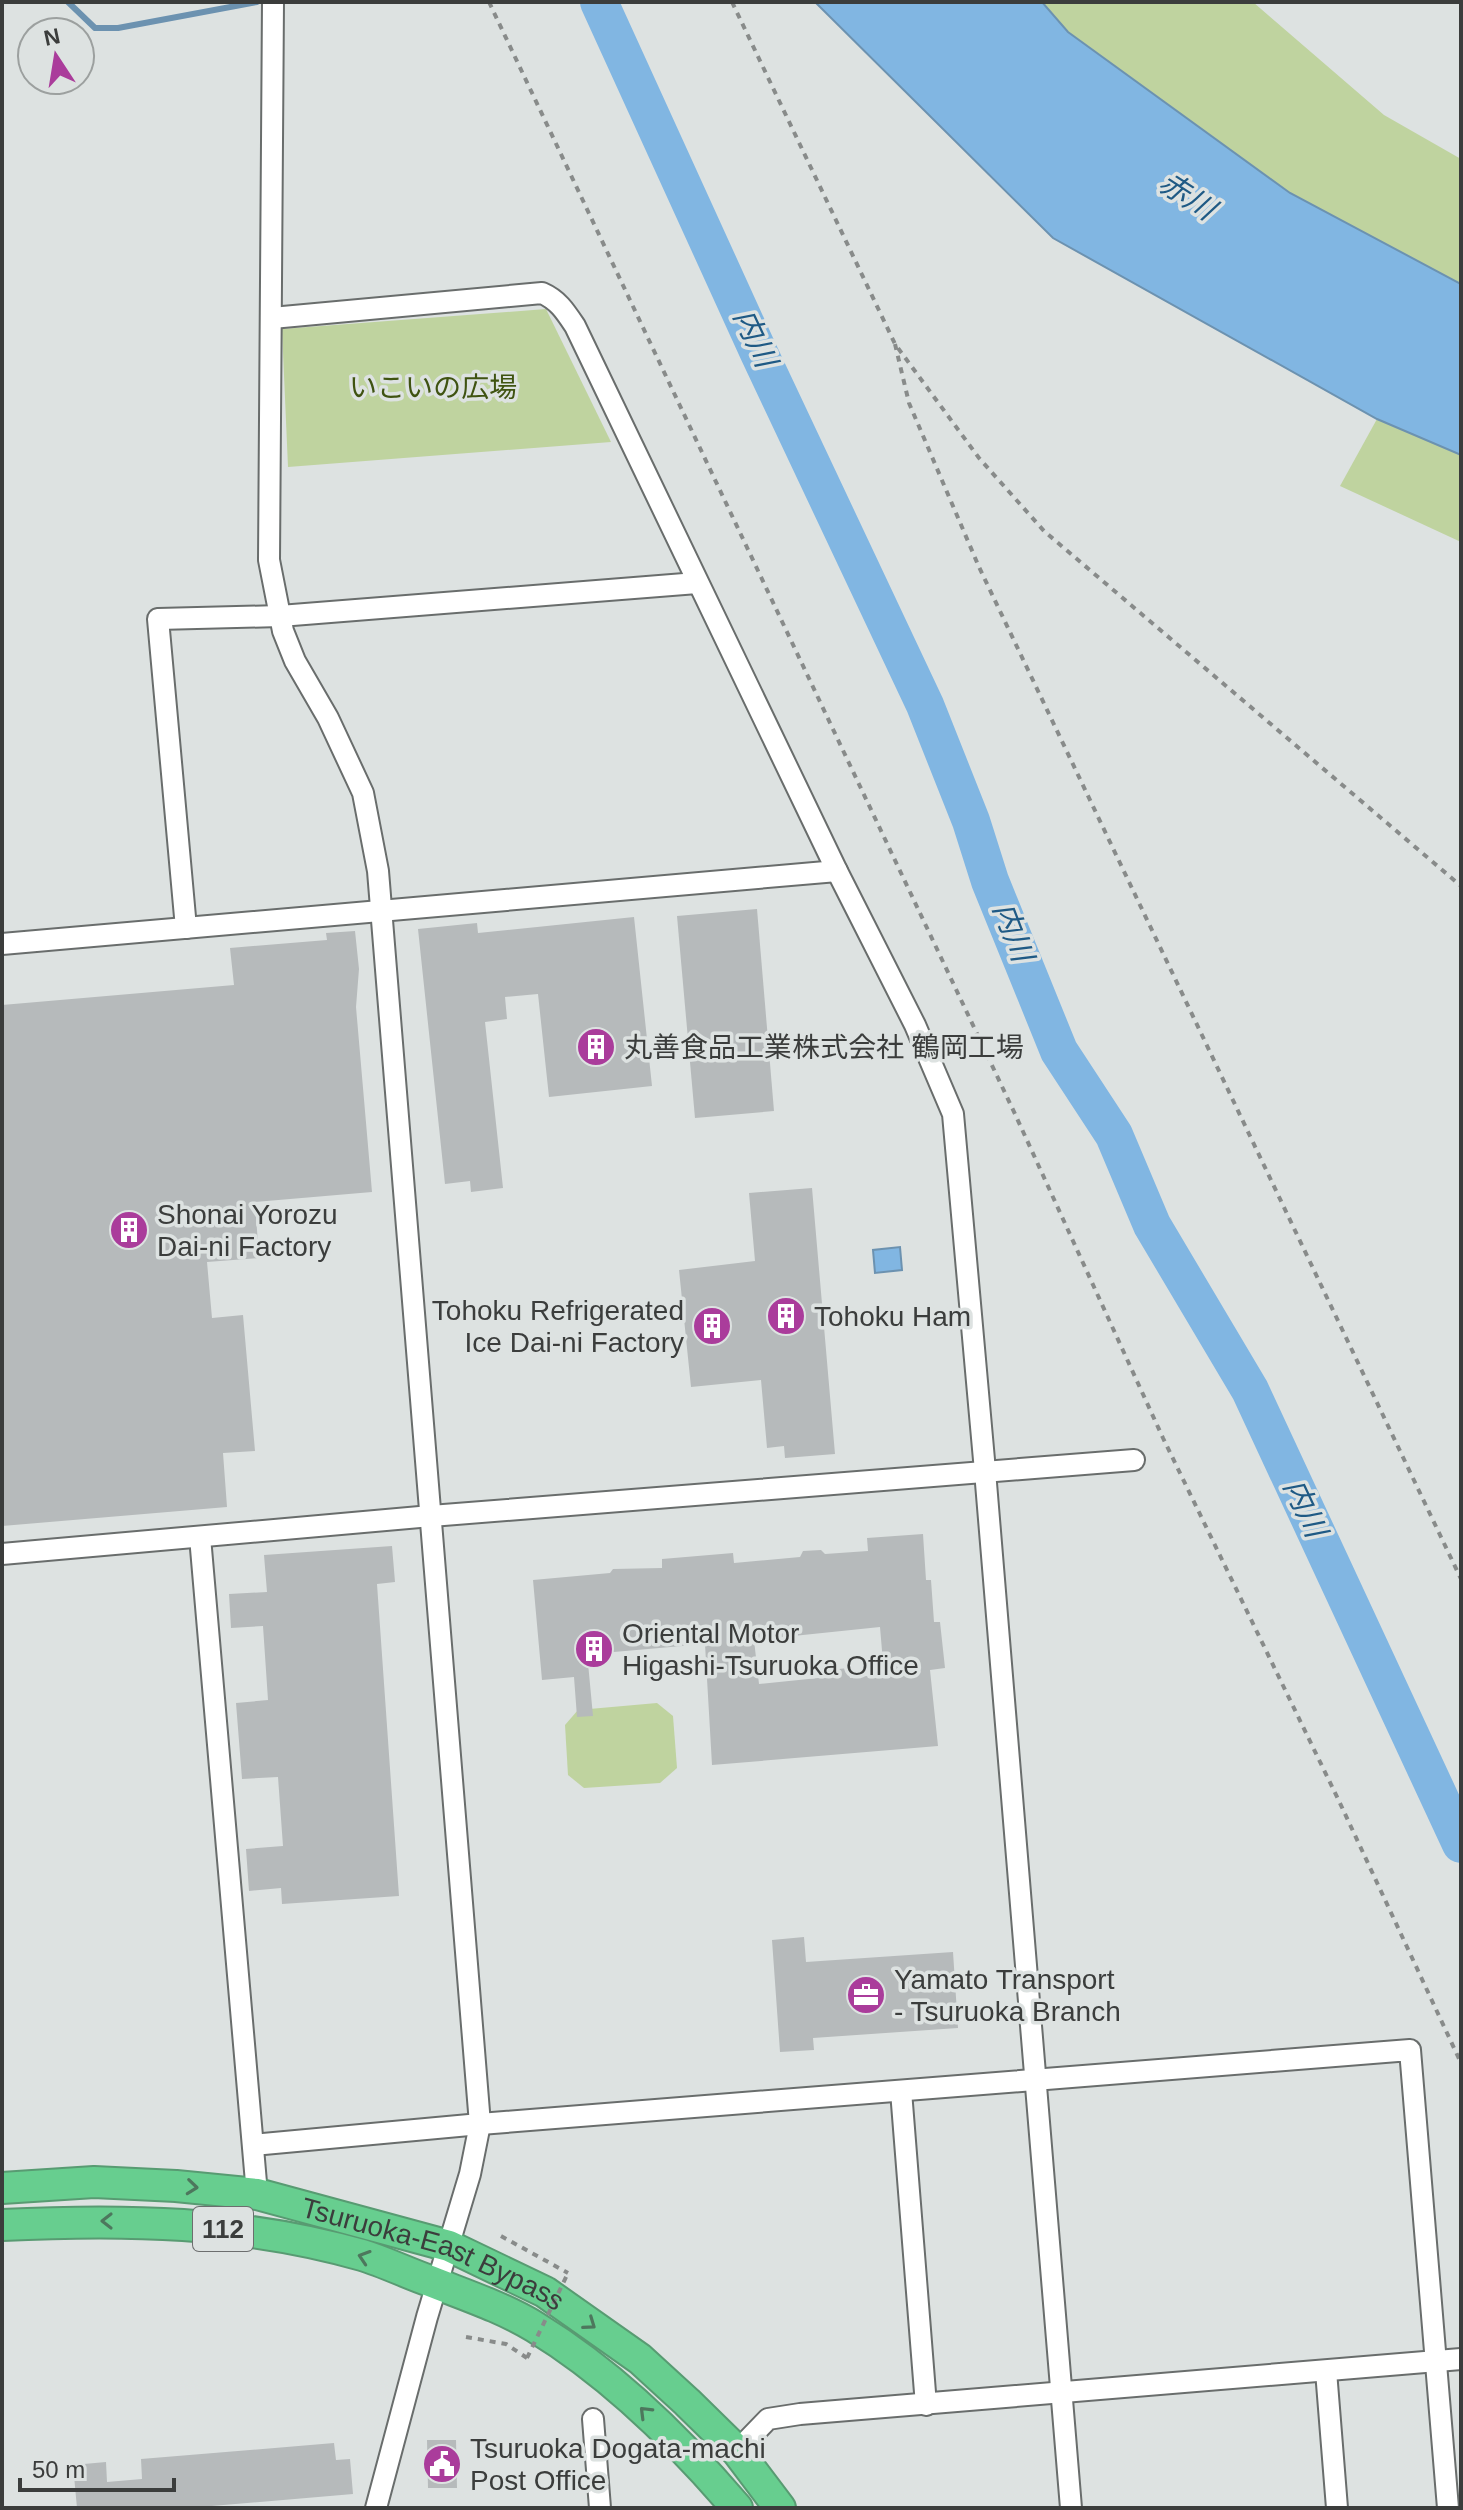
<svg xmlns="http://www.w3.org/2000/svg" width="1463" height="2510" viewBox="0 0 1463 2510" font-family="Arial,'Noto Sans JP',sans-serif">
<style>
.green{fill:#bfd39f}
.water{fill:#81b6e2;stroke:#6c92b0;stroke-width:2}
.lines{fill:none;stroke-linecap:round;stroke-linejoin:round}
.stream{stroke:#6c92b0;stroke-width:6}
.river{stroke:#81b6e2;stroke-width:38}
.building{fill:#b6babb;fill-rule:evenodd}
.minor-casing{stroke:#696d6c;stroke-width:24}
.highway-casing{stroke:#589b72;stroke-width:34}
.path{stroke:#888b8a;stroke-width:4;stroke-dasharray:6 6;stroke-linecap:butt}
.minor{stroke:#fff;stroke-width:20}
.highway{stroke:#67ce8f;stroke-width:30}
.path-bridge{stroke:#888b8a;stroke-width:4;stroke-dasharray:6 6;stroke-linecap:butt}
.oneway{stroke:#4d775d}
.labels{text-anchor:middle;stroke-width:7;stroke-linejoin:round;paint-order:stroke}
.shield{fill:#dde2e1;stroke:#6c6e6e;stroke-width:2}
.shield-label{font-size:26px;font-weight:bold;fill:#3b3d3c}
.park-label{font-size:28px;fill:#3f5311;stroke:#dde2e1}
.poi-label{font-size:28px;fill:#3b3d3c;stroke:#dde2e1;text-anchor:start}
.street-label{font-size:28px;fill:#3b3d3c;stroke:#dde2e1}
.water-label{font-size:30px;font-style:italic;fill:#1f5a85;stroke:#dde2e1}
</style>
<rect width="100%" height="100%" fill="#dde2e1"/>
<!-- green -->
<g class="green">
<path d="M1042 2H1253L1384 115 1461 159V284L1290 193 1068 32Z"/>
<path d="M546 309 611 442 288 467 282 329Z"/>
<path d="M1377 419 1461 455V542L1340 486Z"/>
<path d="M657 1703 673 1716 677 1768 660 1783 584 1788 568 1775 565 1725 578 1710Z"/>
</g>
<!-- water -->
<g class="water">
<path d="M815 2H1042L1068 32 1290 193 1461 284V455L1377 419 1053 238Z"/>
<path d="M900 1247 902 1270 875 1273 873 1250Z"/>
</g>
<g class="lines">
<!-- stream -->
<path class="stream" d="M68 2 95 28H118L257 2"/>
<!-- river -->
<path class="river" d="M599 2 759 353 925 705 971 821 990 881 1059 1051 1114 1135 1152 1225 1250 1390 1461 1844"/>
</g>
<!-- building -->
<g class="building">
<path d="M757 909 774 1111 695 1118 677 916Z"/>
<path d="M634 917 652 1086 549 1097 538 994 505 997 507 1019 485 1022 503 1188 471 1192 470 1181 445 1184 418 929 477 923 478 933Z"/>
<path d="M355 931 359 969 356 1007 372 1192 255 1202 259 1258 207 1262 212 1318 243 1315 255 1451 223 1453 227 1507 2 1526V1005L234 985 230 948 327 940 326 933Z"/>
<path d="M812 1188 835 1454 785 1458 784 1446 767 1448 761 1380 691 1387 679 1270 755 1261 749 1193Z"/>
<path d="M923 1534 926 1580H931L934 1622H940L945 1668 930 1670 938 1746 712 1765 705 1644 591 1654 592 1663H588L593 1716 577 1717 574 1677 542 1680 533 1580 610 1573 613 1569 662 1568V1559L733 1553 734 1563 800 1557 803 1551 821 1550 825 1554 868 1551 867 1538ZM880 1627 884 1674 850 1678 849 1668 828 1670V1677L759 1684 754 1640Z"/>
<path d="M392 1546 395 1582 377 1584 399 1896 282 1904 281 1888 249 1891 246 1849 283 1846 278 1777 242 1779 236 1703 268 1700 263 1626 231 1628 229 1594 267 1592 264 1555Z"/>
<path d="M804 1937 806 1962 953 1952 958 2028 813 2038 814 2050 780 2052 772 1940Z"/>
<path d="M427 2440H456L457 2488H428Z"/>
<path d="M334 2443 336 2460 350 2459 353 2494 188 2508H77L73 2465 106 2462 107 2482 142 2479 141 2459Z"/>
</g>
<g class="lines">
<!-- minor casing -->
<g class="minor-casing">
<g id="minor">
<path d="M273 2 269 560 283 631 295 661 328 718 363 793 378 871 480 2124 470 2174 427 2317 376 2508"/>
<path d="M272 318 542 293C558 300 565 311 575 326L837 871 915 1025 953 1114 985 1471 1071 2508"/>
<path d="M186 928 158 619 280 616 697 583"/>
<path d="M2 944 837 871"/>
<path d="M200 1537 257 2194"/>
<path d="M2 1554 431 1516 1134 1460"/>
<path d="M901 2091 926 2405"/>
<path d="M253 2145 480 2124 1410 2050 1448 2508"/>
<path d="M1326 2371 1337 2508"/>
<path d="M593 2419 600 2508"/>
<path d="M737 2451 768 2419 800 2414 1461 2359"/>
</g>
</g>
<!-- highway casing -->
<g class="highway-casing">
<g id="highway">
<path id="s1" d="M2 2188 94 2182 176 2186 257 2194 449 2246 545 2292 640 2359 687 2402 737 2451 780 2508"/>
<path d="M2 2225C123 2219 244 2221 362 2255 385 2262 407 2273 430 2281 465 2295 502 2307 535 2327 612 2374 679 2440 737 2508"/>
</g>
</g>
<!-- path -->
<g class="path">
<path d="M489 2 1015 1114 1163 1438 1339 1801 1461 2063"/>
<path d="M732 2 895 344 979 458 1044 531 1461 886"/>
<path d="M895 344 909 403 979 567 1461 1579"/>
<path d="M501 2236 568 2273"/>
<path d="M466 2337 506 2344 527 2358"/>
</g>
<!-- minor -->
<use href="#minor" class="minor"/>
<!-- highway -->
<use href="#highway" class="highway"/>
<!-- path-bridge -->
<path class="path-bridge" d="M527 2358 568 2273"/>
</g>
<!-- one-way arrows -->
<defs><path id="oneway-chevron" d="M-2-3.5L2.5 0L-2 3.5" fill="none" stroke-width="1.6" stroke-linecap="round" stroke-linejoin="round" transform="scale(2)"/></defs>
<g class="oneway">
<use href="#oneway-chevron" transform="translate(192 2187) rotate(6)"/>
<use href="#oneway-chevron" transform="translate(107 2221) rotate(180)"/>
<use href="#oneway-chevron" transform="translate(364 2257) rotate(-162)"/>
<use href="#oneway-chevron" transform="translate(590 2324) rotate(35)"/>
<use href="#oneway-chevron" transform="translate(645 2412) rotate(-135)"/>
</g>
<!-- icons -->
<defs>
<g id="building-disc" transform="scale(2)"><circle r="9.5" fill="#aa3c9b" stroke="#dde2e1"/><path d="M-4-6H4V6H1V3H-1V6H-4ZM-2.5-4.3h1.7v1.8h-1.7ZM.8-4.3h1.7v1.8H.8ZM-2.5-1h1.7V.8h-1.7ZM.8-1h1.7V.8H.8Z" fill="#fff"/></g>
<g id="office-disc" transform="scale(2)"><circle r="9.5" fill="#aa3c9b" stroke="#dde2e1"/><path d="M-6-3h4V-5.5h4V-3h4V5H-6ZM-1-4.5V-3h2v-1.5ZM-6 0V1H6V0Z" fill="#fff"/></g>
<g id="civic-disc" transform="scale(2)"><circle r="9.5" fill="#aa3c9b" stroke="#dde2e1"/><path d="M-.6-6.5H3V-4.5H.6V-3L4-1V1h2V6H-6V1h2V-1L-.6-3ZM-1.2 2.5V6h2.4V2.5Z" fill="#fff"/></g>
</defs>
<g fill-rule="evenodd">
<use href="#building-disc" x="596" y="1047"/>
<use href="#building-disc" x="129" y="1230"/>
<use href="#building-disc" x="786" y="1316"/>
<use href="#building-disc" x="712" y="1326"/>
<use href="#building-disc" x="594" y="1649"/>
<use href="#office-disc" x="866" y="1995"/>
<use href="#civic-disc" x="442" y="2464"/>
</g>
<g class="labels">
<!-- shield labels -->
<rect class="shield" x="193" y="2207" width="60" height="44" rx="6"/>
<g class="shield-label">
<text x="223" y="2238">112</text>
</g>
<!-- park labels -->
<g class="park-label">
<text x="433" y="397">いこいの広場</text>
</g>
<!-- poi labels -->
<g class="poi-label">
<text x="624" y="1057">丸善食品工業株式会社 鶴岡工場</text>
<text x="157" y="1224">Shonai Yorozu<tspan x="157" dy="32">Dai-ni Factory</tspan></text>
<text x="684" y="1320" text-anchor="end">Tohoku Refrigerated<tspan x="684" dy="32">Ice Dai-ni Factory</tspan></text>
<text x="814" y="1326">Tohoku Ham</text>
<text x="622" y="1643">Oriental Motor<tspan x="622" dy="32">Higashi-Tsuruoka Office</tspan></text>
<text x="894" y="1989">Yamato Transport<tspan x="894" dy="32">- Tsuruoka Branch</tspan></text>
<text x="470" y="2458">Tsuruoka Dogata-machi<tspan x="470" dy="32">Post Office</tspan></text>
</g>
<!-- street labels -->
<g class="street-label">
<text dy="10" stroke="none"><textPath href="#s1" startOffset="442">Tsuruoka-East Bypass</textPath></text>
</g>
<!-- water labels -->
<g class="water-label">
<text transform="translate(1187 196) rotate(33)" y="10">赤川</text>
<text transform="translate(755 338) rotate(65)" y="10">内川</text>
<text transform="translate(1013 932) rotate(69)" y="10">内川</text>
<text transform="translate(1305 1508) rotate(65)" y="10">内川</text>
</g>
</g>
<!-- border -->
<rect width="1463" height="2510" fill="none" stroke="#3b3d3c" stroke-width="8"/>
<!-- north arrow -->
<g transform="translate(56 56) rotate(348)"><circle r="38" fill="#dde2e1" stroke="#9ca09f" stroke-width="2"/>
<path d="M0-6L14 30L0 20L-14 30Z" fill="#aa3c9b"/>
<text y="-12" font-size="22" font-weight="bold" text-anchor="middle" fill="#3b3d3c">N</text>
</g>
<!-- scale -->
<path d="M20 2478v12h154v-12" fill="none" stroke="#3b3d3c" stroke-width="4"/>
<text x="32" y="2478" font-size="24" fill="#3b3d3c" stroke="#dde2e1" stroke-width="6" paint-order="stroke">50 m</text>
</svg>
